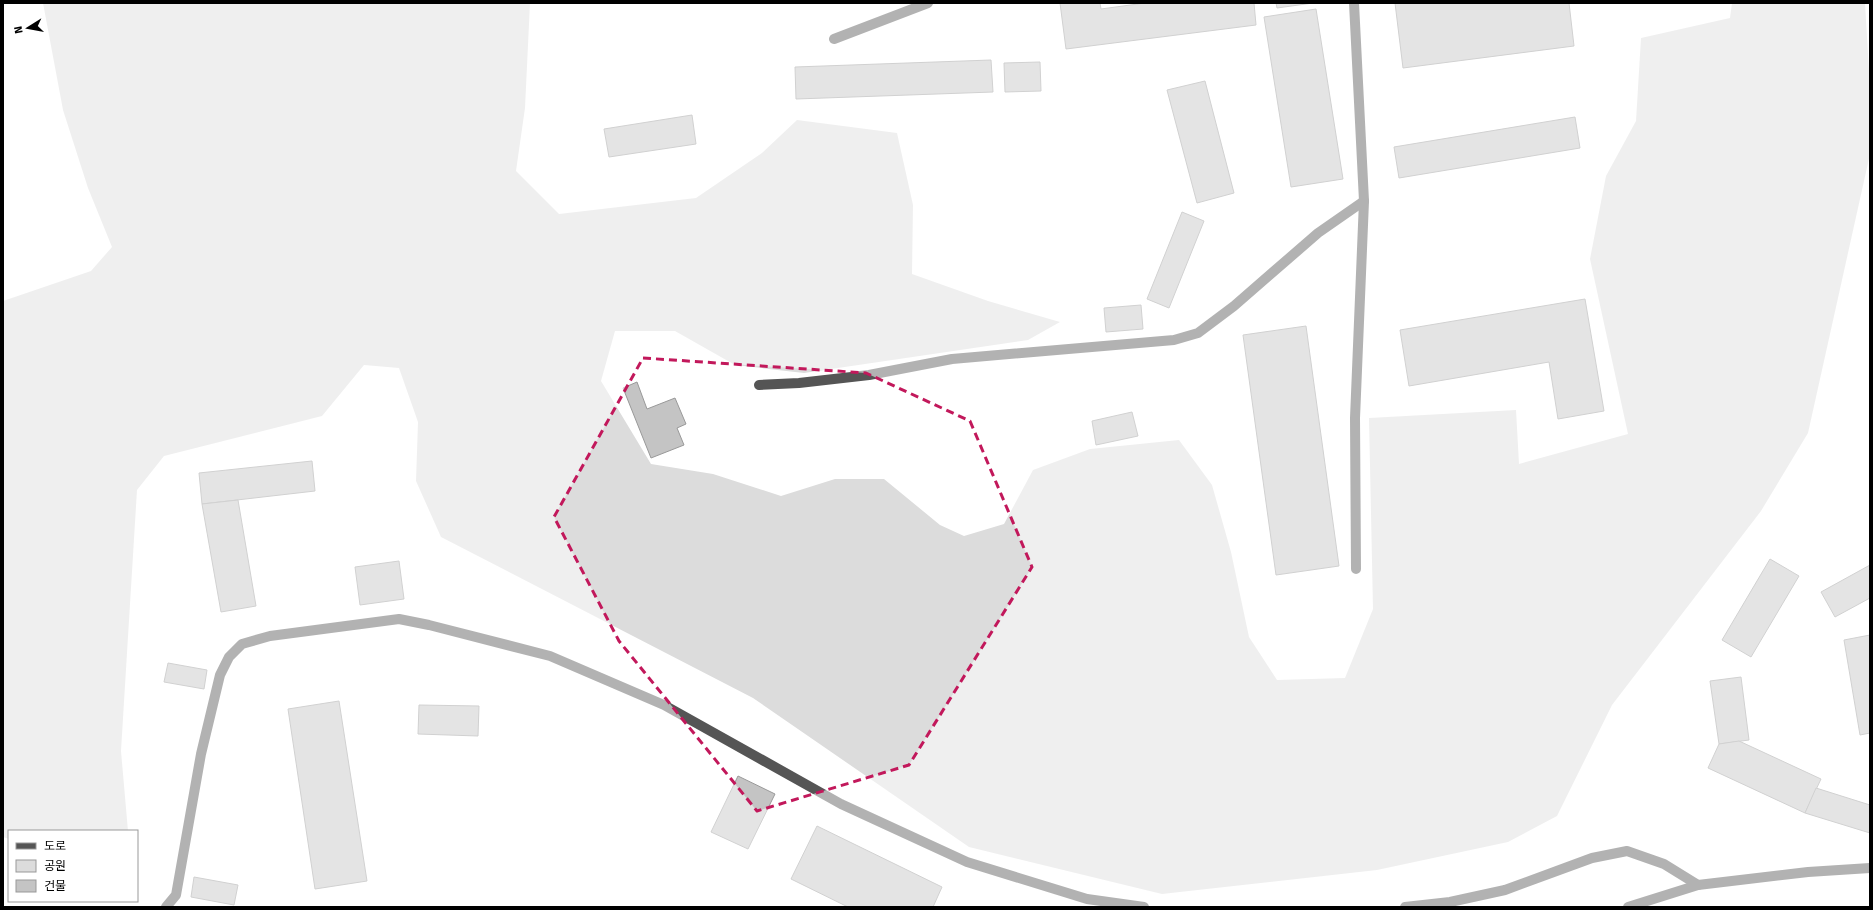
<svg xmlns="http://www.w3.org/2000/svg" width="1873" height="910" viewBox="0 0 1873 910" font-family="'Fira Sans','Noto Sans KR',sans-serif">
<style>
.green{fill:#dcdcdc}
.building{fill:#c4c4c4;stroke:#999}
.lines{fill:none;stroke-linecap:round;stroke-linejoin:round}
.minor{stroke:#555;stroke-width:10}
.marked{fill:none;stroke:#c2185b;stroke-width:3;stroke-dasharray:8 5;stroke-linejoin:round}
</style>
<rect width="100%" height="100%" fill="#fff"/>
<!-- green -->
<path class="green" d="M43 3H530L525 108 516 171 559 214 696 198 762 153 797 120 897 133 913 205 912 274 988 301 1060 322 1028 340 804 373 735 365 675 331H615L601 381 651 464 713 474 781 496 835 479H884L940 525 964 536 1004 524 1033 470 1090 449 1179 440 1212 485 1231 552 1249 637 1277 680 1345 678 1373 609 1369 418 1516 410 1519 464 1628 434 1590 259 1606 176 1636 121 1641 38 1730 18 1732 3H1865L1870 88V154L1808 433 1761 511 1612 705 1557 816 1508 842 1377 870 1162 894 969 847 753 698 441 537 416 481 418 422 399 368 364 365 322 416 164 456 137 490 121 751 128 831H9V839L3 837V301L91 271 112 247 88 188 63 110Z"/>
<!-- building -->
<g class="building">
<path d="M1060 3H1100L1101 9 1145 3H1254L1256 25 1066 49Z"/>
<path d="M1276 3H1313L1277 8Z"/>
<path d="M1395 3H1569L1574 46 1403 68Z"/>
<path d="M1316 9 1343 179 1291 187 1264 17Z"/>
<path d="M991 60 993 92 796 99 795 67Z"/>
<path d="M1040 62 1041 91 1005 92 1004 63Z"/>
<path d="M1205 81 1234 193 1197 203 1167 90Z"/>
<path d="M692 115 696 144 609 157 604 129Z"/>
<path d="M1575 117 1580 148 1399 178 1394 147Z"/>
<path d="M1182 212 1204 221 1169 308 1147 299Z"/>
<path d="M1585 299 1604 411 1558 419 1549 362 1409 386 1400 330Z"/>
<path d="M1141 305 1143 329 1106 332 1104 308Z"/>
<path d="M1306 326 1339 566 1276 575 1243 335Z"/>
<path d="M637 382 647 409 675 398 686 424 677 428 684 445 651 458 623 388Z"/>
<path d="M1132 412 1138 436 1096 445 1092 421Z"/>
<path d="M312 461 315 491 202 504 199 473Z"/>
<path d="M238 500 256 606 221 612 202 504Z"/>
<path d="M1770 559 1799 576 1751 657 1722 640Z"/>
<path d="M399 561 404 599 360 605 355 567Z"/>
<path d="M1870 565V598L1835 617 1821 592Z"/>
<path d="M1870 635V733L1860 735 1844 640Z"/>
<path d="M168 663 207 670 204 689 164 682Z"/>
<path d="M1741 677 1749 740 1719 744 1710 681Z"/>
<path d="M339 701 367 881 315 889 288 709Z"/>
<path d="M419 705 479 706 478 736 418 734Z"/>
<path d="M1739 741 1821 779 1805 813 1708 768 1719 744Z"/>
<path d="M738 776 775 794 748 849 711 832Z"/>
<path d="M1816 788 1870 805V833L1805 813Z"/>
<path d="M817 826 942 887 933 907H848L791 879Z"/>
<path d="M194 877 238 885 234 905 191 897Z"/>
</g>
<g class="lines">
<!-- minor -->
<g class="minor">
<path d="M1354 3 1364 201 1355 418 1356 569"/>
<path d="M834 39 928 3"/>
<path d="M759 385 799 383 869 375 952 359 1174 340 1198 333 1234 306 1318 233 1364 201"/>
<path d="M166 907 176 895 201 754 220 675 229 657 242 644 270 636 399 619 429 625 550 656 664 705 841 804 967 862 1087 899 1144 907"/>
<path d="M1405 907 1450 902 1505 890 1592 858 1627 851 1664 864 1698 885"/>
<path d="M1628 907 1698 885 1808 872 1870 868"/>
</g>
</g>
<!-- marked area -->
<path d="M0 0H1873V910H0ZM643 358 866 373 970 421 1032 567 909 765 757 811 619 641 554 517Z" fill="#fff" fill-opacity=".55" fill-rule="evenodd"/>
<path class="marked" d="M643 358 866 373 970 421 1032 567 909 765 757 811 619 641 554 517Z"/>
<!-- border -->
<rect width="1873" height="910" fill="none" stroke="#000000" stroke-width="8"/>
<!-- legend -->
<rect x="8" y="830" width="130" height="72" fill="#ffffff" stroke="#999999"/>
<rect x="16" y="843" width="20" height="6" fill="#555555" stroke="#999999"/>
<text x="44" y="850" font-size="12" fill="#000000">도로</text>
<rect x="16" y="860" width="20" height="12" fill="#dcdcdc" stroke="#999999"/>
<text x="44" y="870" font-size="12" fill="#000000">공원</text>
<rect x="16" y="880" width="20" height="12" fill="#c4c4c4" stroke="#999999"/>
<text x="44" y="890" font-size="12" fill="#000000">건물</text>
<!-- north arrow -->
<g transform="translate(28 28) rotate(259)" stroke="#ffffff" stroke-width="3" paint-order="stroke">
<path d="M0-3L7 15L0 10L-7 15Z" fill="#000000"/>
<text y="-6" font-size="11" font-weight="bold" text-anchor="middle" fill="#000000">N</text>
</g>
</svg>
